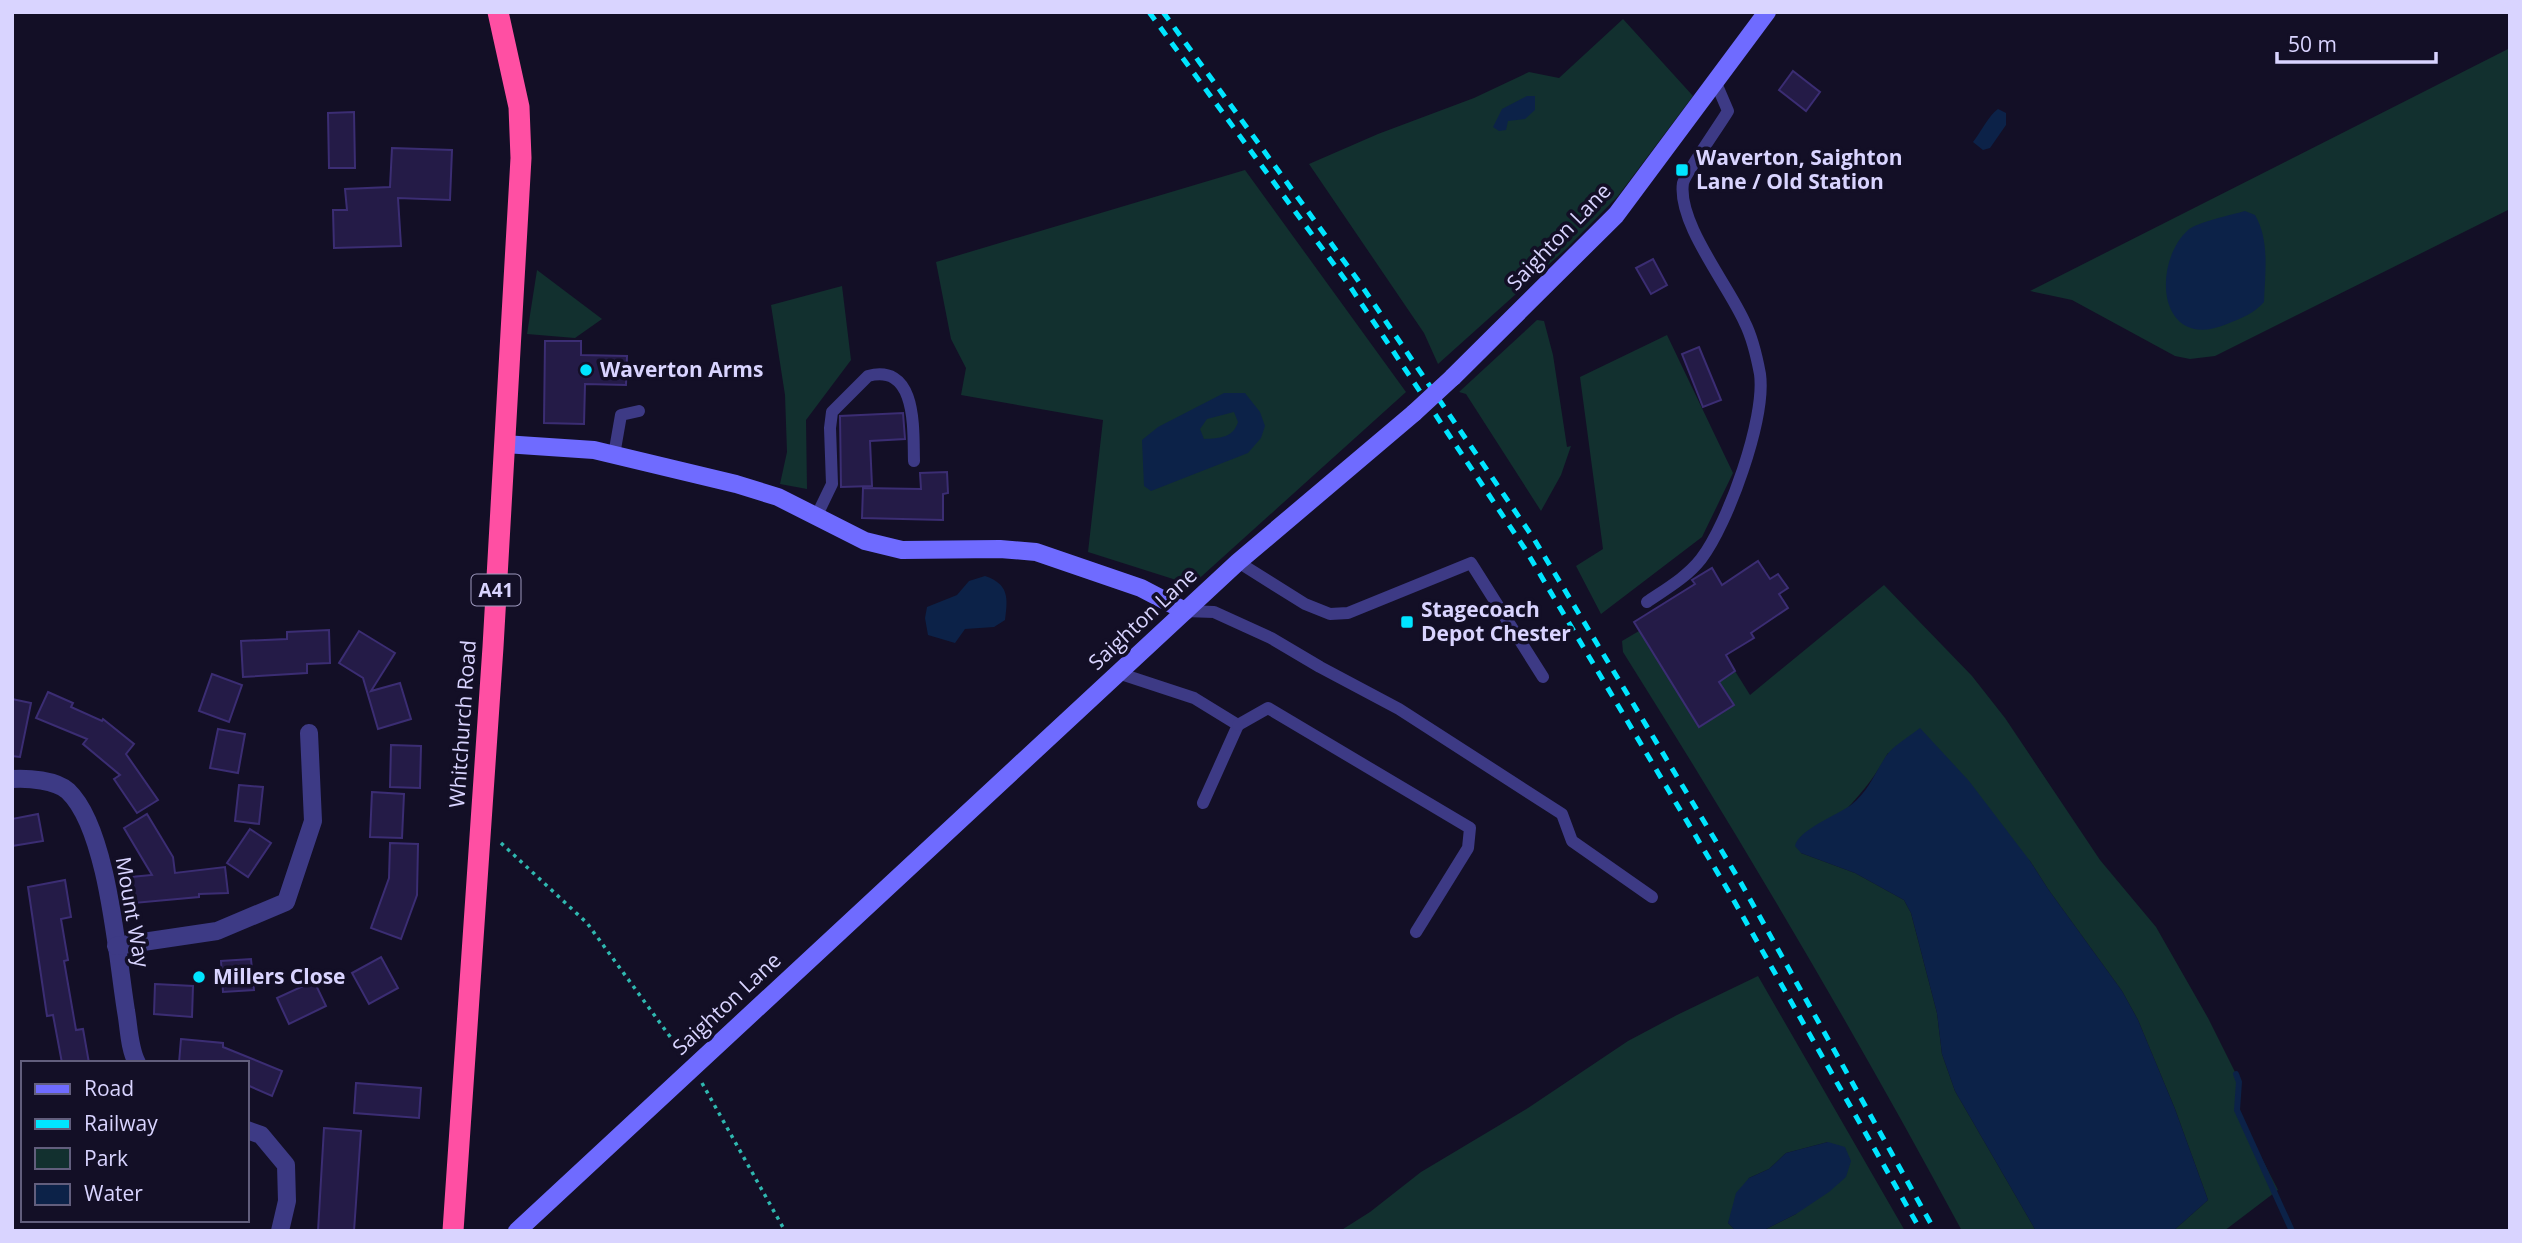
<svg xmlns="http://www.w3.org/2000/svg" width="2522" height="1243" viewBox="0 0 2522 1243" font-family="'Open Sans',sans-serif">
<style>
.green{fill:#12302f}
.water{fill:#0c2248;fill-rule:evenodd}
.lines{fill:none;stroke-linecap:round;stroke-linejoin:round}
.stream{stroke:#0c2248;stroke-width:6}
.building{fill:#241b47;stroke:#3b2d73;stroke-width:2}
.path{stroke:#2fb8b0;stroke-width:3.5;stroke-dasharray:3.5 5;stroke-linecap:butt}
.lane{stroke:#3d3a85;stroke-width:12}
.street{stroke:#3d3a85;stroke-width:18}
.secondary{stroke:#6f6bff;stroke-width:18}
.highway{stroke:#ff4fa3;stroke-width:21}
.rail{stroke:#00e5ff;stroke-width:5;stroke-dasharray:10 9;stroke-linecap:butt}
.secondary-bridge{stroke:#6f6bff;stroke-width:18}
.poi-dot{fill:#00e5ff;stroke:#130f26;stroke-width:2.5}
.labels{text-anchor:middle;stroke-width:7;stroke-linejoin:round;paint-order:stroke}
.shield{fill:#130f26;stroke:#9e99be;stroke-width:2}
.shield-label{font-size:19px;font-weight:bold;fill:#d9d4ff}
.poi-label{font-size:21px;font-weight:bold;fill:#d9d4ff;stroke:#130f26;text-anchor:start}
.street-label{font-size:21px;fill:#d9d4ff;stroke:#130f26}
</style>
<rect width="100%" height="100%" fill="#130f26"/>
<!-- green -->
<g class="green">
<path d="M1623 19 1693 96 1618 196 1566 249 1438 364 1424 333 1309 164 1378 134 1474 98 1529 72 1559 78Z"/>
<path d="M2510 48V209L2215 356 2190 359 2175 356 2072 300 2030 291Z"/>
<path d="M1245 170 1406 392 1192 585 1088 552 1103 420 961 395 966 368 951 339 936 262Z"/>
<path d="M537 270 602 319 575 338 527 334Z"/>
<path d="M842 286 851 360 806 420 807 489 780 484 787 452 785 395 771 305Z"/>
<path d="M1537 320 1544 321 1553 355 1567 447 1571 446 1561 475 1541 511 1466 394 1459 392Z"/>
<path d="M1667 335 1733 473 1702 537 1601 614 1576 566 1603 549 1580 377Z"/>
<path d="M1884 585 1972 676 2005 718 2100 860 2156 927 2208 1018 2236 1074 2239 1082 2237 1110 2278 1190 2224 1231H2173L2208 1200 2175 1109 2138 1020 2122 991 2048 889 2030 861 1888 753C1865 796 1835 820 1801 853L1855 873 1904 900 1911 913 1937 1013 1942 1054 1955 1091 2036 1231H1962C1856 1034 1742 841 1623 652L1622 641 1639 631 1699 726 1719 682 1735 671 1750 695Z"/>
<path d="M1758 976 1905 1231H1762L1796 1214 1828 1142 1786 1153 1769 1169 1749 1178 1728 1223 1736 1231H1340L1370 1212 1421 1172 1528 1108 1628 1041 1677 1015Z"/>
</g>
<!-- water -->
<g class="water">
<path d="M1527 96H1535V110L1525 119 1508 121 1506 130 1499 131 1493 127 1502 109Z"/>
<path d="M1998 109 2006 113V125L1990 148 1983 150 1973 142C1981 132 1989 115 1998 109Z"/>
<path d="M2245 211 2255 215C2270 240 2265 274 2264 302 2253 314 2242 318 2227 324 2158 353 2151 264 2188 230 2198 222 2231 215 2245 211Z"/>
<path d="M1224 393H1245L1260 412 1265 426 1261 438 1248 453 1151 491 1144 486 1142 440 1158 427ZM1234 412 1238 422C1233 438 1220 438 1204 439L1200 429 1207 419Z"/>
<path d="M985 576C1009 584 1008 598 1005 620L994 627 965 629 955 643 928 635 925 618 927 607 957 595 969 581Z"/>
<path d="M1920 728 1969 781 2030 861 2048 889 2122 991 2138 1020 2175 1109 2208 1200 2173 1231H2036L1955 1091 1942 1054 1937 1013 1916 932 1911 913 1904 900 1855 873 1801 853 1795 846C1798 830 1837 815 1851 805 1868 792 1875 773 1886 756 1894 745 1910 736 1920 728Z"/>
<path d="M1828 1142 1845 1147 1851 1161 1846 1177 1829 1192 1796 1214 1762 1231H1736L1728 1223 1736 1193 1749 1178 1769 1169 1786 1153Z"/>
</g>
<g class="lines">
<!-- stream -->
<path class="stream" d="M2236 1074 2239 1082 2237 1110 2292 1231"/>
</g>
<!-- building -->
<g class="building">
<path d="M1793 71 1820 92 1806 111 1779 90Z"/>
<path d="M354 112 355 168H329L328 113Z"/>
<path d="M392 148 452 150 450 200 398 198 401 246 334 248 333 210H347L345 189 390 187Z"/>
<path d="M1653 259 1667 285 1651 294 1636 268Z"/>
<path d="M545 341H581V355L627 356 626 385 585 384 584 424 544 423Z"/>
<path d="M1699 347 1721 400 1703 407 1682 354Z"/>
<path d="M903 413 905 439 870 441 872 486 841 487 840 416Z"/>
<path d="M947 472 948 493 943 494V520L862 518 863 488 921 489 920 473Z"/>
<path d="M1758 561 1770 579 1778 574 1788 588 1779 594 1788 608 1751 633 1754 638 1726 655 1735 671 1719 682 1734 705 1699 727 1634 622 1695 584 1692 580 1712 568 1722 585Z"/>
<path d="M329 630 330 663 307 664V673L243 677 241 641 287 639V632Z"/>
<path d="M359 631 395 653 371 691 400 683 411 719 378 729 363 678 339 663Z"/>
<path d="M212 674 242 685 229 722 199 711Z"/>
<path d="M48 692 73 703 71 707 102 721 103 719 134 744 126 754 158 800 137 813 114 779 120 775 83 744 87 739 36 718Z"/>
<path d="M12 699 31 703 20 757 12 756Z"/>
<path d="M218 729 245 734 238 773 210 768Z"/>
<path d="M391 745 421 746 420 788 390 787Z"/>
<path d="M239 785 263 787 259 824 235 821Z"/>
<path d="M372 792 404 794 402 838 370 837Z"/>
<path d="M38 814 43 841 12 846V819Z"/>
<path d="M147 814 173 857 175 873 225 867 228 893 199 894V897L134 903 131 877 152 875 124 828Z"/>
<path d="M250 829 271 843 248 877 227 863Z"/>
<path d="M390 843 418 844 417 895 401 939 371 928 389 878Z"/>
<path d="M65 880 71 917 61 919 68 960 64 961 76 1030 83 1029 89 1063H62L53 1015 47 1016 28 887Z"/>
<path d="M381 957 398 988 369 1004 352 973Z"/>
<path d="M251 959 254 990 223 992 221 961Z"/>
<path d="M314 981 326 1006 289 1024 277 998Z"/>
<path d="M155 984 193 986 192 1017 154 1014Z"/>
<path d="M181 1039 223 1043V1047L282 1071 272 1096 247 1085V1063H179Z"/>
<path d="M356 1083 421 1088 419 1118 354 1113Z"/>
<path d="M324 1128 361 1131 354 1231H318Z"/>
</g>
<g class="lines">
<!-- path -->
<g class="path">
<path d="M2509 12 2510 13"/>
<path d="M501 843 587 923 682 1053"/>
<path d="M702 1083 785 1231"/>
</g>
<!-- lane -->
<g class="lane">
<path d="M614 455 621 415 639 411"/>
<path d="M816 517 832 484 830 428 832 412 868 376C918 363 913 431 914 461"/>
<path d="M1238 562 1305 604 1330 614 1348 613 1471 563 1543 677"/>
<path d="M1647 602C1666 589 1687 577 1701 559 1728 524 1766 418 1760 374 1757 358 1752 337 1745 323 1729 286 1677 223 1683 183 1685 174 1721 123 1728 111L1716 83"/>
<path d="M1185 611 1214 612 1271 638 1320 667 1399 709 1562 814 1572 841 1652 897"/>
<path d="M1118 673 1194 698 1238 725 1203 803"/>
<path d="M1238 725 1268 708 1470 828 1468 848 1416 932"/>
</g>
<!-- street -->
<g class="street">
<path d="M12 779C28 778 56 780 68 791 108 829 117 956 126 1011 129 1027 129 1048 137 1063"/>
<path d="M116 946 217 931 286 902 313 821 309 733"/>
<path d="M247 1130 261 1135 286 1165 287 1201 280 1231"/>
</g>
<!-- secondary -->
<g class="secondary">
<path d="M1453 377 1616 215 1767 12"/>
<path d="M505 444 594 450 736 484 778 497 865 541 902 550 1000 549 1036 552 1141 588 1185 611"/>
<path d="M517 1231 1238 562 1414 413"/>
</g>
<!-- highway -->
<path class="highway" d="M453 1231 493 647 521 158 519 107 498 12"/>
<!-- rail -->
<g class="rail">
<path d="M1149 12 1349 285 1525 549 1729 892 1921 1231"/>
<path d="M1163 12 1357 279 1534 539 1741 883 1935 1231"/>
</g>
<!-- secondary-bridge -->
<path class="secondary-bridge" d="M1414 413 1453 377"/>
</g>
<!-- markers -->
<g class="poi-dot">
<rect x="1675" y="163" width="14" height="14" rx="3.5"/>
<circle cx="586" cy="370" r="7"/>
<rect x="1400" y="615" width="14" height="14" rx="3.5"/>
<circle cx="199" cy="977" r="7"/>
</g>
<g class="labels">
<!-- shield labels -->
<rect class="shield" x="471.5" y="574.5" width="49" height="31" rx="5"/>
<g class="shield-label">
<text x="496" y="597">A41</text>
</g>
<!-- poi labels -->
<g class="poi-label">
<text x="1696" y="165">Waverton, Saighton<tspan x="1696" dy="24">Lane / Old Station</tspan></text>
<text x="600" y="377">Waverton Arms</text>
<text x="1421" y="617">Stagecoach<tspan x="1421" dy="24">Depot Chester</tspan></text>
<text x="213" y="984">Millers Close</text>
</g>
<!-- street labels -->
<g class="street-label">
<text transform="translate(1559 237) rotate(-46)" y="7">Saighton Lane</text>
<text transform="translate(1143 619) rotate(-43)" y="7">Saighton Lane</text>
<text transform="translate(463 724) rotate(-86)" y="7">Whitchurch Road</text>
<text transform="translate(132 912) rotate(80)" y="7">Mount Way</text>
<text transform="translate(727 1004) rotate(-43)" y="7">Saighton Lane</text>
</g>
</g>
<!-- border -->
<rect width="2522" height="1243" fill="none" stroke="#d9d4ff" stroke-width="28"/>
<!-- legend -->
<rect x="21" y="1061" width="228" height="161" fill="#130f26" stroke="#625e7d" stroke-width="2"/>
<rect x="35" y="1084" width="35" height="10" fill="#6f6bff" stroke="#625e7d" stroke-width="2"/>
<text x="84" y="1096" font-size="21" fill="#d9d4ff">Road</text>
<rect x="35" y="1119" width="35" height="10" fill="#00e5ff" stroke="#625e7d" stroke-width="2"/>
<text x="84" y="1131" font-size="21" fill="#d9d4ff">Railway</text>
<rect x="35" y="1148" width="35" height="21" fill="#12302f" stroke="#625e7d" stroke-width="2"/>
<text x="84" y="1166" font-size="21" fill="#d9d4ff">Park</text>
<rect x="35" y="1184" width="35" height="21" fill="#0c2248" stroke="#625e7d" stroke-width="2"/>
<text x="84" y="1201" font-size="21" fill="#d9d4ff">Water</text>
<!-- scale -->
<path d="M2277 52v10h159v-10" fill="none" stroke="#d9d4ff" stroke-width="3.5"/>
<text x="2288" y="52" font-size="21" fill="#d9d4ff" stroke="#130f26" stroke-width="5" paint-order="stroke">50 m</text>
</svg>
